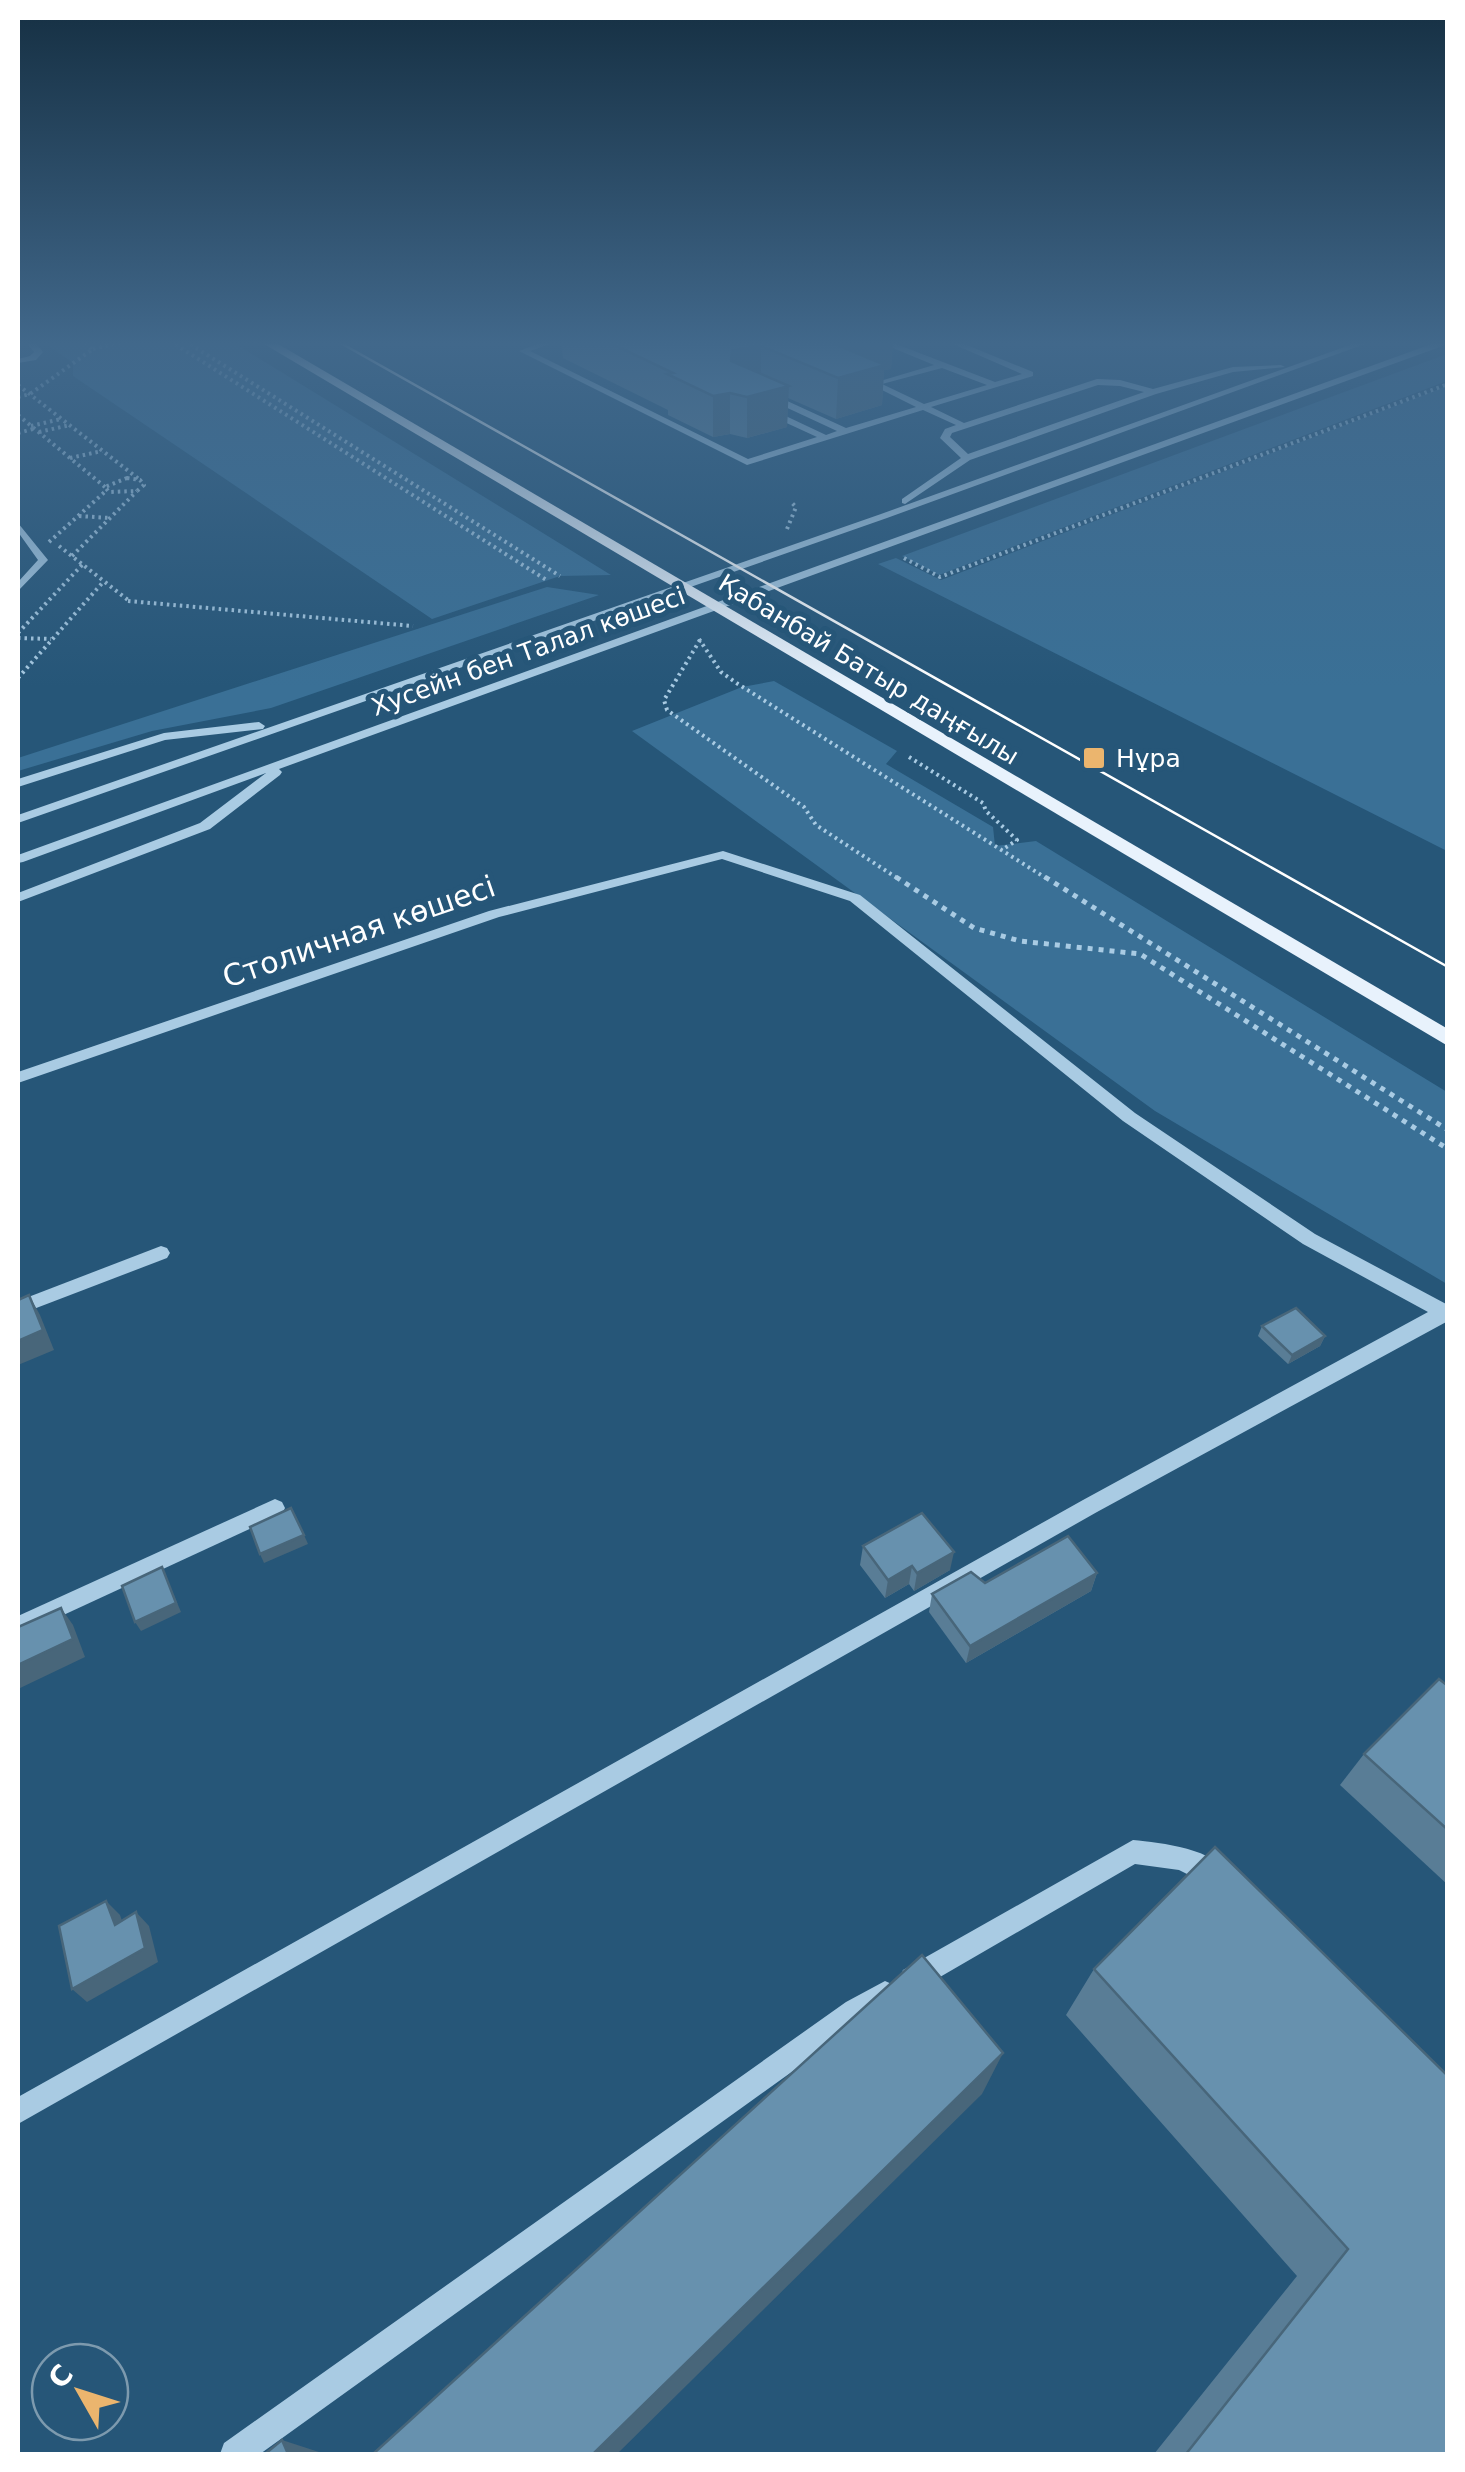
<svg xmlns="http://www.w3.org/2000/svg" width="1465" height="2472" viewBox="0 0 1465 2472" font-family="'DejaVu Sans',sans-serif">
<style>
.green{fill:#3a7096}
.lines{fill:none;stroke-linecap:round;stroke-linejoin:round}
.path-far1{stroke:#a9cbe3;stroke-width:4;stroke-dasharray:2.5 4;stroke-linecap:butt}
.path{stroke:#a9cbe3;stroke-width:5;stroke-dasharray:5 6;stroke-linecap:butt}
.minor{fill:#a9cbe3;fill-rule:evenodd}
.major{fill:#e8f2fc;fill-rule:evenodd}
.tram{stroke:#fff;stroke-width:2.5}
.wall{fill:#597d96}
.shaded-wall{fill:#48667a}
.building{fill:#6791ae;stroke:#48667a;stroke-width:2.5}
.poi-dot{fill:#ebb56e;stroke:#265678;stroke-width:4}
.labels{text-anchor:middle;stroke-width:10;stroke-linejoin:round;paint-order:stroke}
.far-street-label{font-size:25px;fill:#fff;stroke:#265678}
.far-poi-label{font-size:25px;fill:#fff;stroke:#265678;text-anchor:start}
.street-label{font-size:30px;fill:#fff;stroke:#265678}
</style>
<rect width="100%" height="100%" fill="#265678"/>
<!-- green -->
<g class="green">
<path d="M42 341H231L611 575 560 576 432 619 73 376V363Z"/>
<path d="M1447 354V381L939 575 902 556Z"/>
<path d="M1447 386V851L878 564 896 558 941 580Z"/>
<path d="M547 587 599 595 271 708 152 731 18 771V758Z"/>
<path d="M774 681 897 751 886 764 993 827 995 846 1036 841 1447 1092V1284L1155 1111 632 731 742 687Z"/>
</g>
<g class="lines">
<!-- path-far1 -->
<g class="path-far1">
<path d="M170 341 548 581"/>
<path d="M185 341 560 576"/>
<path d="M93 349 125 341"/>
<path d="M18 385 140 480"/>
<path d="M18 397 30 394 93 349 87 344 89 341"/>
<path d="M18 415 105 487"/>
<path d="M31 426 61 419"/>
<path d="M39 432 70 425"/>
<path d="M18 433 33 429"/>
<path d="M70 458 102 451"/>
<path d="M127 478 140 480 144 485 137 491 109 492 105 487Z"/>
<path d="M79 516 110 518"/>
<path d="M787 529 796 507 790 501"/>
<path d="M49 542 107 490"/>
<path d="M59 546 128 600"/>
<path d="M72 556 137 491"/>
<path d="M904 558 940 577 1448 384"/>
<path d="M128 601 413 626"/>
<path d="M18 633 83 564"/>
<path d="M18 638 51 639"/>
<path d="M699 639 721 672 738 684 1049 880"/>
<path d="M700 640 664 700 667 710 804 807 816 825 900 880"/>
<path d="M18 678 104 581"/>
<path d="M909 757 983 803 986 811 1017 840 1002 850"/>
</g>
<!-- path -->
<g class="path">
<path d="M896 877 974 928 1020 941 1140 954 1448 1149"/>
<path d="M1045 877 1448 1130"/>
</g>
<!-- minor -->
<g class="minor">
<path d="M25 341H34L43 352 36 360 18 363V359L30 356 34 352Z"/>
<path d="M545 341H558L530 351 748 459 817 437 767 414V410H773L826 435 837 431 766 398V394H772L846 428 916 407 870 384 934 365 876 341H888L995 382 1022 374 946 341H957L1033 372V376L931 407 964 423 1097 379 1120 380 1153 389 1233 367 1281 365 1285 367 1233 372 1156 394 970 460 905 504 902 503V499L961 458 940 438 945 429 956 425 923 410 747 465 519 351ZM942 368 987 385 924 404 882 384ZM1098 385 1120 386 1144 392 968 454 950 437 952 433Z"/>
<path d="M1361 341H1373L887 518 18 823V815L881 514Z"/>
<path d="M1440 341H1448V344L279 769 282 772 280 775 210 829 18 902V893L200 823 266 773 23 862 18 863V855Z"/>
<path d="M18 523 48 560 18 591V582L38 560 18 532Z"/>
<path d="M259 722 265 726 263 729 165 740 18 787V779L164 733Z"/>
<path d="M723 851 860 895 1135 1113 1315 1234 1448 1305V1321L1097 1512 18 2124V2097L1083 1500 1428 1312 1303 1244 1123 1121 850 901 722 859 499 917 18 1083V1072L489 911Z"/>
<path d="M161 1246 167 1248 170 1253 167 1258 18 1315V1301Z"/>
<path d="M275 1499 282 1502 285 1508 282 1514 18 1636V1616Z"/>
<path d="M1133 1840C1161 1843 1217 1848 1229 1877L1226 1886 1217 1889 1179 1870 1135 1864 921 1988 912 1992 903 1988 899 1979 903 1970Z"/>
<path d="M885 1981 894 1985 898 1994 894 2003 864 2020 260 2454H220L224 2443 846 2002Z"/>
</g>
<!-- major -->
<path class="major" d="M259 341H273L1448 1029V1046Z"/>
<!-- tram -->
<path class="tram" d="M337 341 1448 967"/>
</g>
<!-- wall -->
<g class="wall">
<path d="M561 341H893L891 369 884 370 882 405 836 419 788 398 787 427 747 438 730 434 713 437 668 415V410L563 358Z"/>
<path d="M1262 1326 1325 1336 1320 1346 1288 1364 1258 1336Z"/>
<path d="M863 1546 950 1570 914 1591 909 1584 885 1598 860 1565Z"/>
<path d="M1097 1573 1091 1591 966 1663 929 1612 932 1594 985 1583Z"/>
<path d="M1448 1686V1885L1340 1785 1364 1754Z"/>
<path d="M1094 1969 1448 2076V2454H1154L1297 2276 1066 2015Z"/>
</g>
<!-- shaded-wall -->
<g class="shaded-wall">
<path d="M850 341H893L891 369 884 370 882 405 836 419 838 378 837 345Z"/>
<path d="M761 346V386L731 393 732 350Z"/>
<path d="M789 386 787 427 747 438V397Z"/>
<path d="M730 393V434L713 437V396Z"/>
<path d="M29 1295 40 1315 54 1350 18 1365V1341Z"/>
<path d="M1325 1336 1320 1346 1288 1364 1292 1355Z"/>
<path d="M304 1535 308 1544 264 1563 260 1554Z"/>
<path d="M954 1552 950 1570 914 1591 917 1573Z"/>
<path d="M912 1566 909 1584 885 1598 888 1580Z"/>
<path d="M162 1567 181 1612 141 1631 135 1622Z"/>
<path d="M1097 1573 1091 1591 966 1663 970 1646Z"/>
<path d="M61 1608 73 1625 85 1657 18 1689V1665Z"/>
<path d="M106 1901 120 1915 128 1939 115 1925Z"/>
<path d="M136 1912 149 1926 158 1962 87 2002 72 1989Z"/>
<path d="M1003 2053 982 2094 617 2454H593Z"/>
<path d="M282 2440 322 2453 323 2454H288Z"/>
</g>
<!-- building -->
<g class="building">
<path d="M606 341H850L837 345 885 365 838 378 761 346 732 350 731 361 789 386 747 397 730 393 713 396 667 374 673 373Z"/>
<path d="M29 1295 43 1330 18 1341V1300Z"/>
<path d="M1296 1308 1325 1336 1292 1355 1262 1326Z"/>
<path d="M291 1508 304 1535 260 1554 250 1527Z"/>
<path d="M922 1513 954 1552 917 1573 912 1566 888 1580 863 1546Z"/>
<path d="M1068 1536 1097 1573 970 1646 932 1594 971 1572 985 1583Z"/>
<path d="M162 1567 176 1603 135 1622 122 1586Z"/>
<path d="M61 1608 73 1639 18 1665V1627Z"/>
<path d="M1439 1679 1448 1686V1830L1364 1754Z"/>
<path d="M1215 1847 1448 2076V2454H1186L1348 2249 1094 1969Z"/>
<path d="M106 1901 115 1925 136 1912 145 1948 72 1989 59 1926Z"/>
<path d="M922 1955 1003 2053 593 2454H373Z"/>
<path d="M282 2440 288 2454H265Z"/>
</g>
<!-- sky -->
<linearGradient id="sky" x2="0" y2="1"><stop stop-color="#152f42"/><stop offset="0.5" stop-color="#41688b"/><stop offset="1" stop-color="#41688b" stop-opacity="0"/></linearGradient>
<rect width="1465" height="687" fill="url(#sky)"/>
<!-- markers -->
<rect class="poi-dot" x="1082" y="746" width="24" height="24" rx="5"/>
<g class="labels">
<!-- far-street labels -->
<g class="far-street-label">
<text transform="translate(528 651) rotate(-20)" y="9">Хусейн бен Талал көшесі</text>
<text transform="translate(869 669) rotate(31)" y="9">Қабанбай Батыр даңғылы</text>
</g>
<!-- far-poi labels -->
<g class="far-poi-label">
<text x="1116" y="767">Нұра</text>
</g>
<!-- street labels -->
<g class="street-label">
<text transform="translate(359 932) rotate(-19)" y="10">Столичная көшесі</text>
</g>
</g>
<!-- border -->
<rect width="1465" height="2472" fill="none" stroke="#ffffff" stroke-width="40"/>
<!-- north arrow -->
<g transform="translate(80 2392) rotate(309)"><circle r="48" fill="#265678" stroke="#7d9aae" stroke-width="2.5"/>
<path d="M0-8L18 38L0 25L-18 38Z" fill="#ebb56e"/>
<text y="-15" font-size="28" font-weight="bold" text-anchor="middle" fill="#ffffff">С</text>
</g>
</svg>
